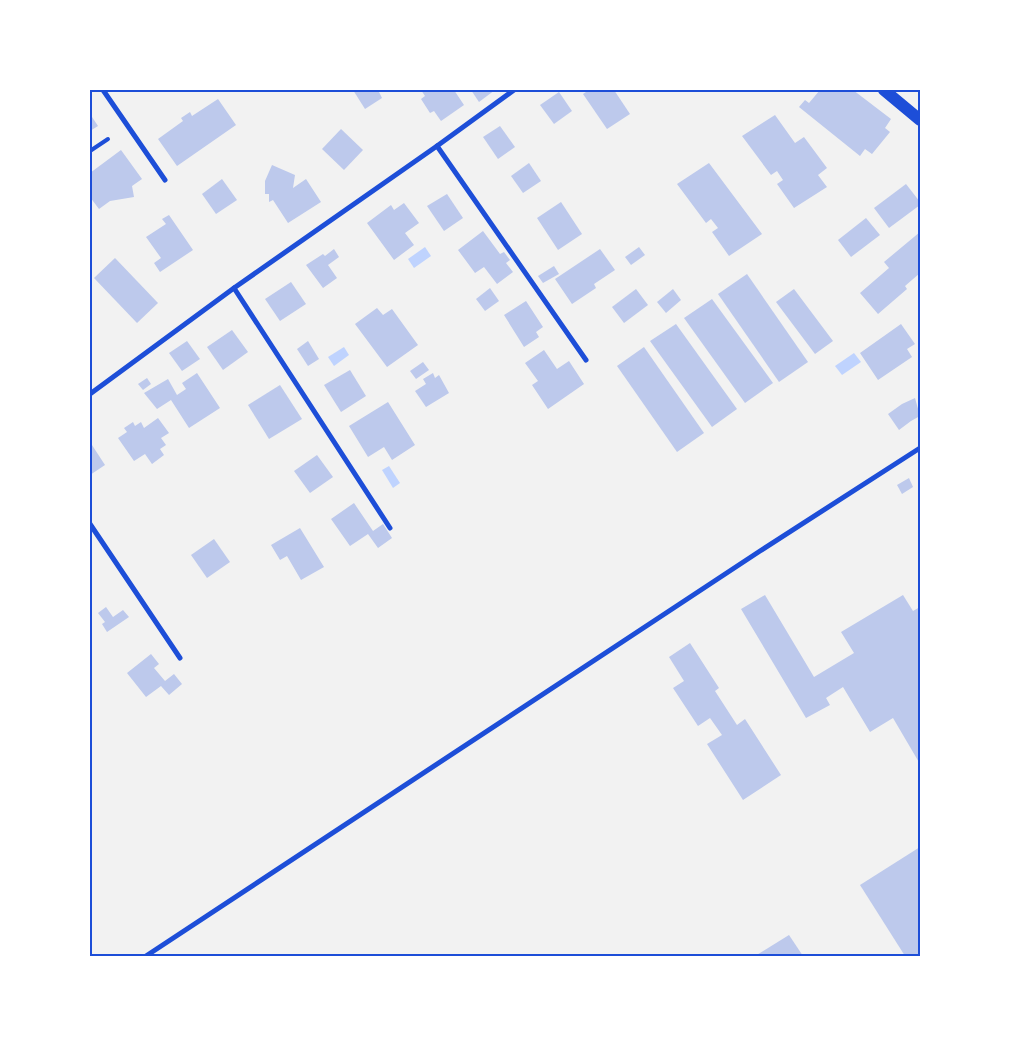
<svg xmlns="http://www.w3.org/2000/svg" width="1010" height="1046" viewBox="0 0 1010 1046" font-family="'DM Sans',sans-serif">
<style>
.water{fill:#bfd3fe}
.building{fill:#bdc9ec}
.lines{fill:none;stroke-linecap:round;stroke-linejoin:round}
.service{stroke:#1d4ed8;stroke-width:4}
.minor{stroke:#1d4ed8;stroke-width:5}
.primary{stroke:#1d4ed8;stroke-width:12}
.neatline{fill:none;stroke:#1d4ed8;stroke-width:2}
</style>
<rect width="100%" height="100%" fill="#f2f2f2"/>
<!-- water -->
<g class="water">
<path d="M425 247 431 256 414 268 408 259Z"/>
<path d="M344 347 349 355 334 366 328 357Z"/>
<path d="M854 353 861 362 842 375 835 366Z"/>
<path d="M389 466 400 483 393 488 382 470Z"/>
</g>
<!-- building -->
<g class="building">
<path d="M353 90H378L382 98 365 109Z"/>
<path d="M421 90H454L464 105 441 121 434 111 430 113 421 99 425 96Z"/>
<path d="M471 90H495L479 102Z"/>
<path d="M589 90H614L630 114 607 129 583 94Z"/>
<path d="M820 90H853L891 119 885 128 890 132 872 154 865 149 860 156 799 107 805 100 809 103Z"/>
<path d="M559 92 572 111 554 124 540 105Z"/>
<path d="M218 99 236 125 177 166 158 139 183 121 181 118 190 112 192 116Z"/>
<path d="M90 114 98 126 90 131Z"/>
<path d="M775 115 795 143 804 137 827 168 818 175 827 187 794 208 777 184 783 180 777 171 771 175 742 136Z"/>
<path d="M500 126 515 147 498 159 483 137Z"/>
<path d="M341 129 363 150 344 170 322 149Z"/>
<path d="M121 150 142 179 132 186 134 197 110 201 99 209 90 197V173Z"/>
<path d="M529 163 541 181 523 193 511 176Z"/>
<path d="M709 163 762 234 729 256 712 232 718 228 711 219 706 223 677 184Z"/>
<path d="M272 165 295 175 293 188 306 179 321 202 288 223 273 200 269 202V194H265V181Z"/>
<path d="M222 179 237 200 216 214 202 194Z"/>
<path d="M906 184 920 202V205L889 228 874 208Z"/>
<path d="M447 194 463 218 444 231 427 206Z"/>
<path d="M561 202 582 234 558 250 537 218Z"/>
<path d="M404 203 419 223 405 233 414 245 394 260 367 223 391 205 394 210Z"/>
<path d="M169 215 193 250 160 272 154 263 161 258 146 237 166 224 162 219Z"/>
<path d="M866 218 880 235 851 257 838 240Z"/>
<path d="M483 231 500 254 504 252 510 260 506 263 513 272 497 284 484 267 475 273 458 250Z"/>
<path d="M920 232V273L905 286 907 289 878 314 860 293 889 268 884 262Z"/>
<path d="M639 247 645 255 631 265 625 257Z"/>
<path d="M334 249 339 257 328 265 337 278 323 288 306 265 323 254 325 256Z"/>
<path d="M600 249 615 270 594 284 596 288 572 304 555 279Z"/>
<path d="M115 258 158 303 137 323 94 278Z"/>
<path d="M554 266 559 274 543 283 538 276Z"/>
<path d="M747 274 808 362 779 382 718 294Z"/>
<path d="M291 282 306 304 280 321 265 299Z"/>
<path d="M490 288 499 301 485 311 476 299Z"/>
<path d="M636 289 648 305 624 323 612 307Z"/>
<path d="M673 289 681 300 666 313 657 302Z"/>
<path d="M794 289 833 341 815 354 776 302Z"/>
<path d="M712 299 773 383 745 403 684 318Z"/>
<path d="M526 301 543 327 536 332 539 337 524 347 504 315Z"/>
<path d="M377 308 383 315 392 309 418 345 387 367 355 324Z"/>
<path d="M676 324 737 409 712 427 650 341Z"/>
<path d="M901 324 915 344 907 349 912 357 878 380 860 353Z"/>
<path d="M232 330 248 352 223 370 207 347Z"/>
<path d="M187 341 200 359 182 371 169 353Z"/>
<path d="M308 341 319 359 308 366 297 349Z"/>
<path d="M644 347 704 433 677 452 617 366Z"/>
<path d="M544 350 557 369 569 361 584 384 548 409 532 385 538 381 525 363Z"/>
<path d="M423 362 429 370 416 379 410 371Z"/>
<path d="M350 370 366 396 341 412 324 385Z"/>
<path d="M197 373 220 408 189 428 171 400 157 409 144 393 168 379 177 395 186 389 182 383Z"/>
<path d="M433 373 435 378 439 375 449 393 426 407 415 391 426 384 423 379Z"/>
<path d="M147 378 151 384 143 390 138 384Z"/>
<path d="M280 385 302 419 269 439 248 405Z"/>
<path d="M915 398 920 416 911 421 899 430 888 414 902 404Z"/>
<path d="M388 402 415 445 392 460 384 447 368 457 349 426Z"/>
<path d="M158 418 169 433 161 438 166 445 160 449 164 455 152 464 145 454 134 461 118 438 127 432 124 428 133 422 135 426 141 422 144 428Z"/>
<path d="M90 442 105 465 90 475Z"/>
<path d="M317 455 333 477 310 493 294 471Z"/>
<path d="M909 478 913 487 902 494 897 485Z"/>
<path d="M354 503 373 531 383 524 392 538 378 548 368 534 350 546 331 519Z"/>
<path d="M300 528 324 567 301 580 287 556 280 560 271 545Z"/>
<path d="M214 539 230 562 207 578 191 555Z"/>
<path d="M765 595 814 677 854 653 841 632 903 595 913 611 920 607V764L893 718 870 732 843 687 826 698 830 705 806 718 741 609Z"/>
<path d="M106 607 113 617 123 610 129 617 107 632 102 624 105 622 98 613Z"/>
<path d="M690 643 719 688 715 691 737 725 745 719 781 775 743 800 707 744 722 735 710 718 698 726 673 688 684 681 669 657Z"/>
<path d="M151 654 159 664 154 668 165 681 174 674 182 684 169 695 161 686 146 697 127 673Z"/>
<path d="M920 847V956H905L860 885Z"/>
<path d="M789 935 803 956H755Z"/>
</g>
<g class="lines">
<!-- service -->
<path class="service" d="M90 151 108 139"/>
<!-- minor -->
<g class="minor">
<path d="M103 90 165 180"/>
<path d="M437 146 586 360"/>
<path d="M234 288 390 528"/>
<path d="M90 394 234 288 437 146 514 90"/>
<path d="M90 524 180 658"/>
<path d="M146 956 760 551 920 448"/>
</g>
<!-- primary -->
<path class="primary" d="M884 90 920 120"/>
</g>
<!-- border -->
<rect width="1010" height="1046" fill="none" stroke="#ffffff" stroke-width="182"/>
<rect x="91" y="91" width="828" height="864" class="neatline"/>
</svg>
